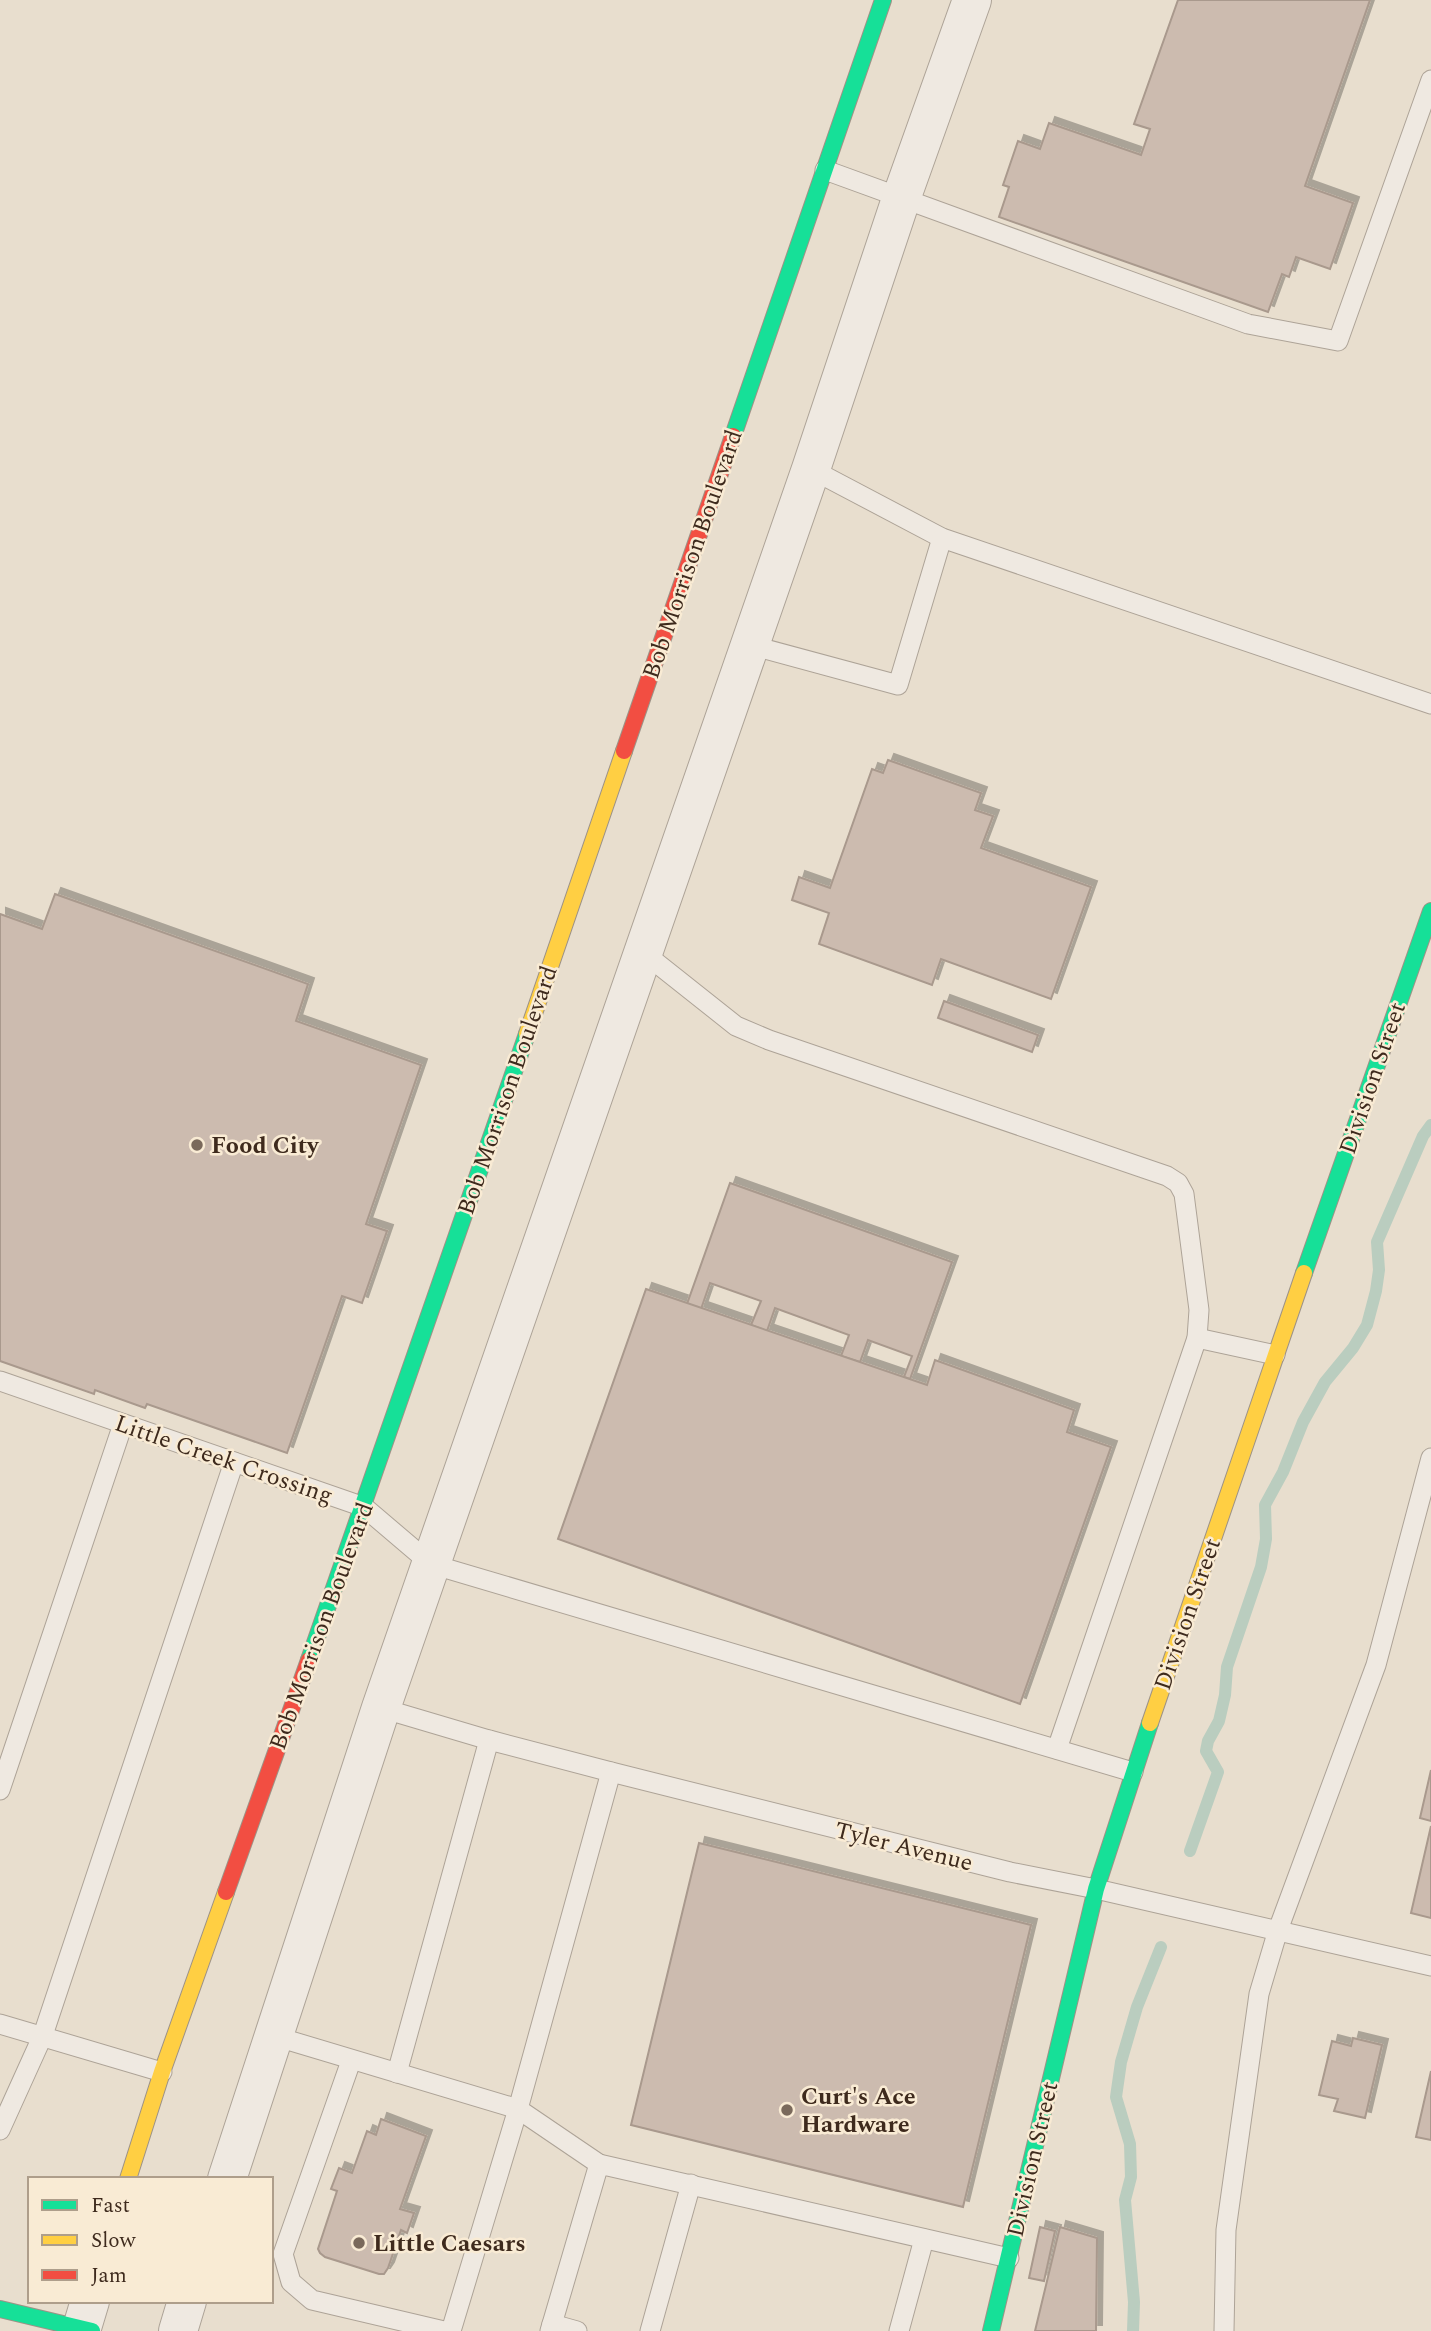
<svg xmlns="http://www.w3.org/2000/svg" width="1431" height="2331" viewBox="0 0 1431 2331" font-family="Spectral,serif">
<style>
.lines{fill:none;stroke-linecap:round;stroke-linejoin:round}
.stream{stroke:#bacdbf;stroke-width:12}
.building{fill:#ccbbaf;stroke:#a9998d;stroke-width:2;filter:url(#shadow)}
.lane-casing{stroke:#ada397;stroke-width:21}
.street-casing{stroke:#ada397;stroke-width:40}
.fast-casing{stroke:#9d9286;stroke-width:18}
.slow-casing{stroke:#9d9286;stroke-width:18}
.jam-casing{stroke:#9d9286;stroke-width:18}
.lane{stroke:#efe9e1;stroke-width:19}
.street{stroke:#efe9e1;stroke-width:38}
.fast{stroke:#16e098;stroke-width:16}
.slow{stroke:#ffcf43;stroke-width:16}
.jam{stroke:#f24e42;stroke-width:16}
.poi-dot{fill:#7a695b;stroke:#f9ebd4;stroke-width:2.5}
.labels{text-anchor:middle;stroke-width:5;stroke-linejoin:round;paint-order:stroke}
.street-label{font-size:24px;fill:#3e2a1d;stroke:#f9ebd4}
.poi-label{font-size:24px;font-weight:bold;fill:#3e2a1d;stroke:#f9ebd4;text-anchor:start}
</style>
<defs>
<filter id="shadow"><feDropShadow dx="6" dy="-6" stdDeviation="0" flood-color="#0004"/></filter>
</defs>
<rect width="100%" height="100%" fill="#e8dece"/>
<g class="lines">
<!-- stream -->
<g class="stream">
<path d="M1190 1851 1218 1772 1206 1751 1208 1741 1219 1721 1225 1695 1227 1667 1261 1567 1266 1539 1265 1505 1283 1472 1303 1422 1325 1382 1353 1348 1367 1325 1376 1291 1379 1270 1377 1242 1423 1136 1431 1125"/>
<path d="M1133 2331 1134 2302 1125 2200 1131 2177 1130 2144 1116 2097 1121 2062 1137 2007 1161 1947"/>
</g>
</g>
<!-- building -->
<g class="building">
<path d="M1178 0H1370L1305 186 1353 203 1330 269 1296 257 1289 277 1282 274 1268 312 999 217 1009 187 1003 185 1018 141 1040 149 1049 123 1141 155 1150 129 1134 124Z"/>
<path d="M888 760 981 793 975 810 993 816 981 848 1091 887 1051 999 941 959 932 985 819 944 829 913 792 900 799 877 830 888 872 769 883 773Z"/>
<path d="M55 894 308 984 296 1021 421 1065 366 1224 387 1231 362 1303 342 1296 287 1453 147 1404 145 1408 95 1390 94 1394 0 1361V914L42 929Z"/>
<path d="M944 1001 1038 1035 1032 1052 938 1018Z"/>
<path d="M730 1183 952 1262 910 1379 904 1377 912 1356 868 1340 860 1362 841 1356 849 1335 775 1308 767 1331 751 1325 761 1301 710 1283 701 1309 687 1304Z"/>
<path d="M646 1289 927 1385 935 1360 1074 1410 1067 1432 1111 1447 1020 1704 558 1539Z"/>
<path d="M1431 1770V1821L1420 1818Z"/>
<path d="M1431 1826V1918L1411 1913Z"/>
<path d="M699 1843 1031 1925 963 2207 631 2125Z"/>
<path d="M1353 2038 1382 2045 1365 2118 1334 2111 1338 2099 1319 2095 1332 2041 1351 2046Z"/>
<path d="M1431 2071V2140L1416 2137Z"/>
<path d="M381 2119 426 2136 400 2209 414 2213 407 2233 401 2230 388 2268 384 2274H379L325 2257 320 2253 318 2249 337 2191 331 2189 339 2168 352 2173 367 2131 376 2135Z"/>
<path d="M1040 2227 1055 2231 1044 2281 1029 2278Z"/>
<path d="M1060 2227 1097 2238 1096 2331H1035Z"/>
</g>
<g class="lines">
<!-- lane casing -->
<g class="lane-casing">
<g id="lane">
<path d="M825 170 1248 324 1338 341 1431 80"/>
<path d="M811 469 942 538 1431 704"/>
<path d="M750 645 898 685 942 538"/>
<path d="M644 953 736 1026 769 1040 1167 1176 1178 1183 1184 1194 1199 1310 1197 1338 1057 1749"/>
<path d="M1197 1338 1275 1355"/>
<path d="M0 1381 364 1507 431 1564 1133 1772"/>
<path d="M381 1708 489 1740 611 1772 1010 1872 1096 1889 1431 1966"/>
<path d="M0 1790 123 1424"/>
<path d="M0 2024 162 2072"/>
<path d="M274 2036 518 2109 599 2164"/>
<path d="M351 2061 283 2254 291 2282 312 2300 444 2331"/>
<path d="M397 2073 489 1740"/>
<path d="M0 2130 43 2035 234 1462"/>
<path d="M552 2324 577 2331"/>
<path d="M451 2331 518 2109 611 1772"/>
<path d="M550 2331 599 2164 1009 2258"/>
<path d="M650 2331 691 2184"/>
<path d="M899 2331 924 2239"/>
<path d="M1224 2331 1226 2230 1259 1994 1278 1930 1376 1665 1431 1458"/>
</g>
</g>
<!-- street casing -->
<g class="street-casing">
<g id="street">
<path d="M227 2179 381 1708 811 469 901 199 972 0"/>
<path d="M81 2331 90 2301"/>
<path d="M178 2331 187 2301"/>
</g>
</g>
<!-- fast casing -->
<g class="fast-casing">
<g id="fast">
<path d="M733 436 883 0"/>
<path d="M1304 1273 1431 911"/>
<path d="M309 1660 527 1034"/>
<path d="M0 2309 92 2331"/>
<path d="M991 2331 1096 1889 1150 1723"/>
</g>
</g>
<!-- slow casing -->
<g class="slow-casing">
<g id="slow">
<path d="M527 1034 624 751"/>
<path d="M1150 1723 1304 1273"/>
<path d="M128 2179 162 2072 226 1892"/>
</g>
</g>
<!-- jam casing -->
<g class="jam-casing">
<g id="jam">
<path d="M624 751 733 436"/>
<path d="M226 1892 309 1660"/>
</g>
</g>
<!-- lane -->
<use href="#lane" class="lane"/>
<!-- street -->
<use href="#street" class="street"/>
<!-- fast -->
<use href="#fast" class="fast"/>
<!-- slow -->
<use href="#slow" class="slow"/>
<!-- jam -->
<use href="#jam" class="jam"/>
</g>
<!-- markers -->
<g class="poi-dot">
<circle cx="197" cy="1145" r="7"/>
<circle cx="787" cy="2110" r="7"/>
<circle cx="359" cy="2243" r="7"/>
</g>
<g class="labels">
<!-- street labels -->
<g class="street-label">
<text transform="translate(692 554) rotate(-71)" y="8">Bob Morrison Boulevard</text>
<text transform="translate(1372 1078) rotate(-71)" y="8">Division Street</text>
<text transform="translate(507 1090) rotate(-71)" y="8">Bob Morrison Boulevard</text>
<text transform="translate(224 1459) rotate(19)" y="8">Little Creek Crossing</text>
<text transform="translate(1187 1614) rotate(-71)" y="8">Division Street</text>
<text transform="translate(321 1626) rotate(-70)" y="8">Bob Morrison Boulevard</text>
<text transform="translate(904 1846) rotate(14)" y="8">Tyler Avenue</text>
<text transform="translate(1032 2159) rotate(-77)" y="8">Division Street</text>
</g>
<!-- poi labels -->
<g class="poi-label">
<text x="211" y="1153">Food City</text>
<text x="801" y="2104">Curt's Ace<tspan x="801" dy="28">Hardware</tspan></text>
<text x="373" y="2251">Little Caesars</text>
</g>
</g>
<!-- legend -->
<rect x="28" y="2177" width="245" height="126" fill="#f9ebd4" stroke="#ae9e8b" stroke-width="2"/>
<rect x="42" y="2200" width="35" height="10" fill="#16e098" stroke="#ae9e8b" stroke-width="2"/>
<text x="91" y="2212" font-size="21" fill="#3e2a1d">Fast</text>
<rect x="42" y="2235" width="35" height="10" fill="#ffcf43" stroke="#ae9e8b" stroke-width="2"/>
<text x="91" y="2247" font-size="21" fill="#3e2a1d">Slow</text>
<rect x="42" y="2270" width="35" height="10" fill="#f24e42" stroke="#ae9e8b" stroke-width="2"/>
<text x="91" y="2282" font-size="21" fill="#3e2a1d">Jam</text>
</svg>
